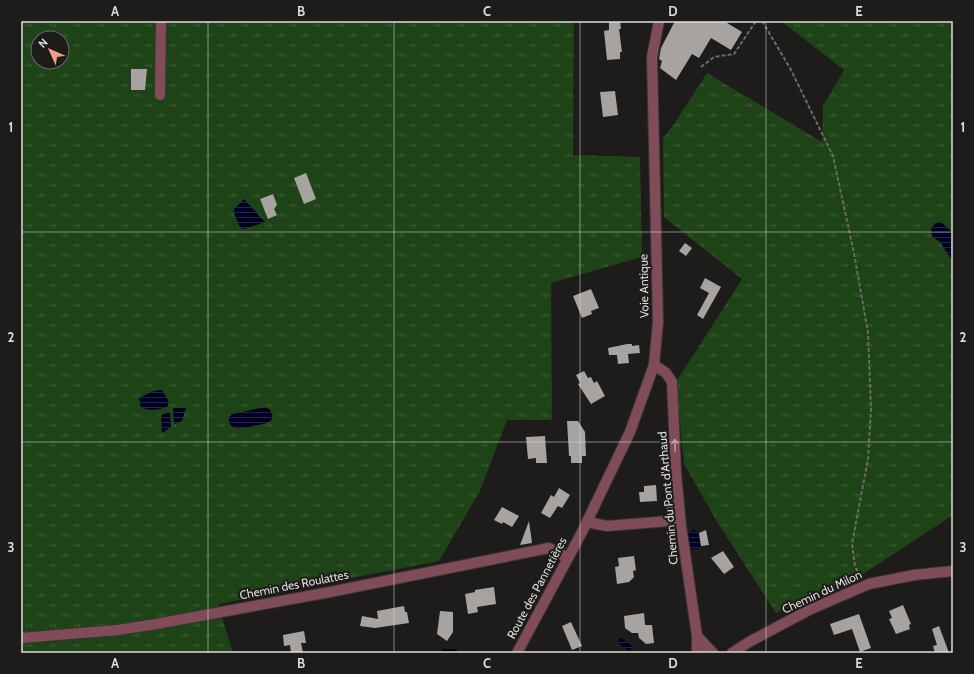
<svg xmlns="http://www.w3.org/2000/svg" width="974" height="674" viewBox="0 0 974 674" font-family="Cabin,sans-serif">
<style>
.grass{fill:url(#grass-tufts);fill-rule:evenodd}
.water{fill:url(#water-rules)}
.building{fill:#a6a3a1}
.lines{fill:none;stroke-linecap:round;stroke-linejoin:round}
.minor-casing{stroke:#393736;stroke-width:12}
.path{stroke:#6b6a69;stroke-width:2;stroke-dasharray:4 2;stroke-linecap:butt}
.minor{stroke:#804c57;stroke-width:10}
.oneway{stroke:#b39ba0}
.grid{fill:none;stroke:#dddcdb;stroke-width:1;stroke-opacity:0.55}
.labels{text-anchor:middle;stroke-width:4;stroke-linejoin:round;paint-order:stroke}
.street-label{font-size:12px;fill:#dddcdb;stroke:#1e1c1b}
.neatline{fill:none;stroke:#dddcdb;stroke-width:1.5}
.grid-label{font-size:13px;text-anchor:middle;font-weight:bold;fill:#dddcdb}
</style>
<defs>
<pattern id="grass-tufts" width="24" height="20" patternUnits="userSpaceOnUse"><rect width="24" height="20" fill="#1e4316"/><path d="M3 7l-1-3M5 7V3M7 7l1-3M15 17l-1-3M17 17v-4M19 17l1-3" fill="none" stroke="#3e5e37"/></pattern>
<pattern id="water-rules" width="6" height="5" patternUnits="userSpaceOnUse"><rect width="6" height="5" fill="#002"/><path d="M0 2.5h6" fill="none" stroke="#252542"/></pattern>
</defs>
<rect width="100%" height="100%" fill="#1e1c1b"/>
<!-- grass -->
<g class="grass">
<path d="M21 21H574L573 155 640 157 642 257 551 283 552 420H507L480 491 439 561 218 604 233 653H21ZM38 38H62V62H38Z"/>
<path d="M781 21H953V515L854 580 776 613 719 525 684 464 676 382 742 279 664 217 663 138 674 124 707 73 822 142 823 106 844 70Z"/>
</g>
<!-- water -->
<g class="water">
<path d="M244 199 263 220 265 222 244 229 240 227 235 216 234 209Z"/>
<path d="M937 222 942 223 953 233V262L940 242 932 236 931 228Z"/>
<path d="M162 390 168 400V406C160 410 149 412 141 407L139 398 154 391Z"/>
<path d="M265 407C271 409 272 413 272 419 268 424 263 424 257 425 248 427 227 434 229 417L232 414Z"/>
<path d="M173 408H186L182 421 174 424Z"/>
<path d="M170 412 171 427 162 433 161 415Z"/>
<path d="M693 530 698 532 701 548 691 549 688 534Z"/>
<path d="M620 637 633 647 629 651 618 643Z"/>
<rect x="442" y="649" width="15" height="4"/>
</g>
<!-- building -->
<g class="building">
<path d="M609 21H620L621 29H619L622 52H620V59L607 60 604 31 609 30Z"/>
<path d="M675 21H724L742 32 731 50 711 38 699 58 692 54 676 80 660 68 662 61 659 59 661 48Z"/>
<path d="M131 69H147L145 90H131Z"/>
<path d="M615 91 618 115 603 117 600 92Z"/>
<path d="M306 173 316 199 304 204 294 178Z"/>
<path d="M273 194 277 205 274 209 277 215 268 219 260 199Z"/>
<path d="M685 243 692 248 686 256 679 251Z"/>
<path d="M705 278 721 287 703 319 697 315 709 293 700 288Z"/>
<path d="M591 289 599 308 591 311 592 314 582 318 573 296Z"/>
<path d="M627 344H632V346L639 345 640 353 628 354 629 363 618 364 617 355H609L608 348Z"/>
<path d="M584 371 588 378 591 377 594 383 597 381 605 396 591 404 578 384 580 383 576 375Z"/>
<path d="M567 421H578L585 432 586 456H582V463H571V456H569Z"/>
<path d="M545 436 547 463H536V458L528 459 526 437Z"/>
<path d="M656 485 657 501 640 502 639 492H644V486Z"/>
<path d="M559 488 570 495 562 508 558 506 550 518 541 513 551 495 554 497Z"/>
<path d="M666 506H673V515H667Z"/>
<path d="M502 507 519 516 512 527 503 522 502 524 494 520Z"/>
<path d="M529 521 532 543 520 545Z"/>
<path d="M706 530 709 545 701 546 699 533Z"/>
<path d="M723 551 734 567 724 574 711 558Z"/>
<path d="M634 556 636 570 633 571 634 577 629 582 617 584 615 567 619 566 618 558Z"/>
<path d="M494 587 496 604 477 607 478 612 468 614 465 594 475 592V590Z"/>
<path d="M903 605 911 624 909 625 910 629 896 634 889 619 892 618 889 611Z"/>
<path d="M404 606 405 612H407L409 623 375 628 360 626 362 616 378 619 377 611Z"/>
<path d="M440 611 453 612V632L447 641 437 634Z"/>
<path d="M644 613 645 625H652L654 643 646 644 639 638 638 633H632L625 628 624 616Z"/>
<path d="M859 614 871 648 860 652 852 629 834 635 830 624Z"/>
<path d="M571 622 582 646 572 650 562 626Z"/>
<path d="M939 626 945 642 949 653H935L933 646 937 645 932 629Z"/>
<path d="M304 631 306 643H301L303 653H291L290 645 284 646 283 635Z"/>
</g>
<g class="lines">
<!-- minor casing -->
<g class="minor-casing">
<g id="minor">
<path d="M160 95 161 21"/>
<path d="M654 365 666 373 672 382 676 473 681 526 697 636V650L699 653"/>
<path d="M587 522 607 526 669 521 681 526"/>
<path d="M697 636 713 653"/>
<path d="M21 638 118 630 156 624 330 592 549 548 568 558"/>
<path d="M517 653 582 532 630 432 654 365 658 322 652 57 659 21"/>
<path d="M732 653 749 642 809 610 869 584 914 575 953 571"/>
</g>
</g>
<!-- path -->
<g class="path">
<path d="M762 21 790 68 833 156 854 253 868 333 871 409 868 459 852 544 855 566 861 578"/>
<path d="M701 67 714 57 734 54 756 21"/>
</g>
<!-- minor -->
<use href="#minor" class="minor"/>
</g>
<!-- one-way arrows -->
<defs><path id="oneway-shaft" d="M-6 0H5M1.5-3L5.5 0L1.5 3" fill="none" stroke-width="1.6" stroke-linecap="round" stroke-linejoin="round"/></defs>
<use class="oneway" href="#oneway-shaft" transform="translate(675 445) rotate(-93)"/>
<!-- grid -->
<path class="grid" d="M208 21V653M394 21V653M580 21V653M766 21V653M21 232H953M21 442H953"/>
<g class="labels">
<!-- street labels -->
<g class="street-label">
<text transform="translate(644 286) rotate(-91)" y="4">Voie Antique</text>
<text transform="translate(668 498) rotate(-95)" y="4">Chemin du Pont d'Arthaud</text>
<text transform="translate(294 585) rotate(-11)" y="4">Chemin des Roulattes</text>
<text transform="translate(537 588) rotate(-62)" y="4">Route des Pannetières</text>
<text transform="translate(822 592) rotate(-25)" y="4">Chemin du Milon</text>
</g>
</g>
<!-- border -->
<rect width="974" height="674" fill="none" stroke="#1e1c1b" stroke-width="44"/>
<!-- north arrow -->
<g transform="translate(50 50) rotate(315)"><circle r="19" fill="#1e1c1b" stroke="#6a6968"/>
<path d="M0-3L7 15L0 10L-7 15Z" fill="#f49d8b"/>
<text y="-6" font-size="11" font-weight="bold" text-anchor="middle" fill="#dddcdb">N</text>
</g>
<rect x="22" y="22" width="930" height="630" class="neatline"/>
<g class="grid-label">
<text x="115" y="16">A</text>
<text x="301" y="16">B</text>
<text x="487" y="16">C</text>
<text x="673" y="16">D</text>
<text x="859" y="16">E</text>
<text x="11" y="132">1</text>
<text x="963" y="132">1</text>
<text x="11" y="342">2</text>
<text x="963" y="342">2</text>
<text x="11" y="552">3</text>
<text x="963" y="552">3</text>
<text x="115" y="668">A</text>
<text x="301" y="668">B</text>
<text x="487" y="668">C</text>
<text x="673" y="668">D</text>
<text x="859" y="668">E</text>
</g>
</svg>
